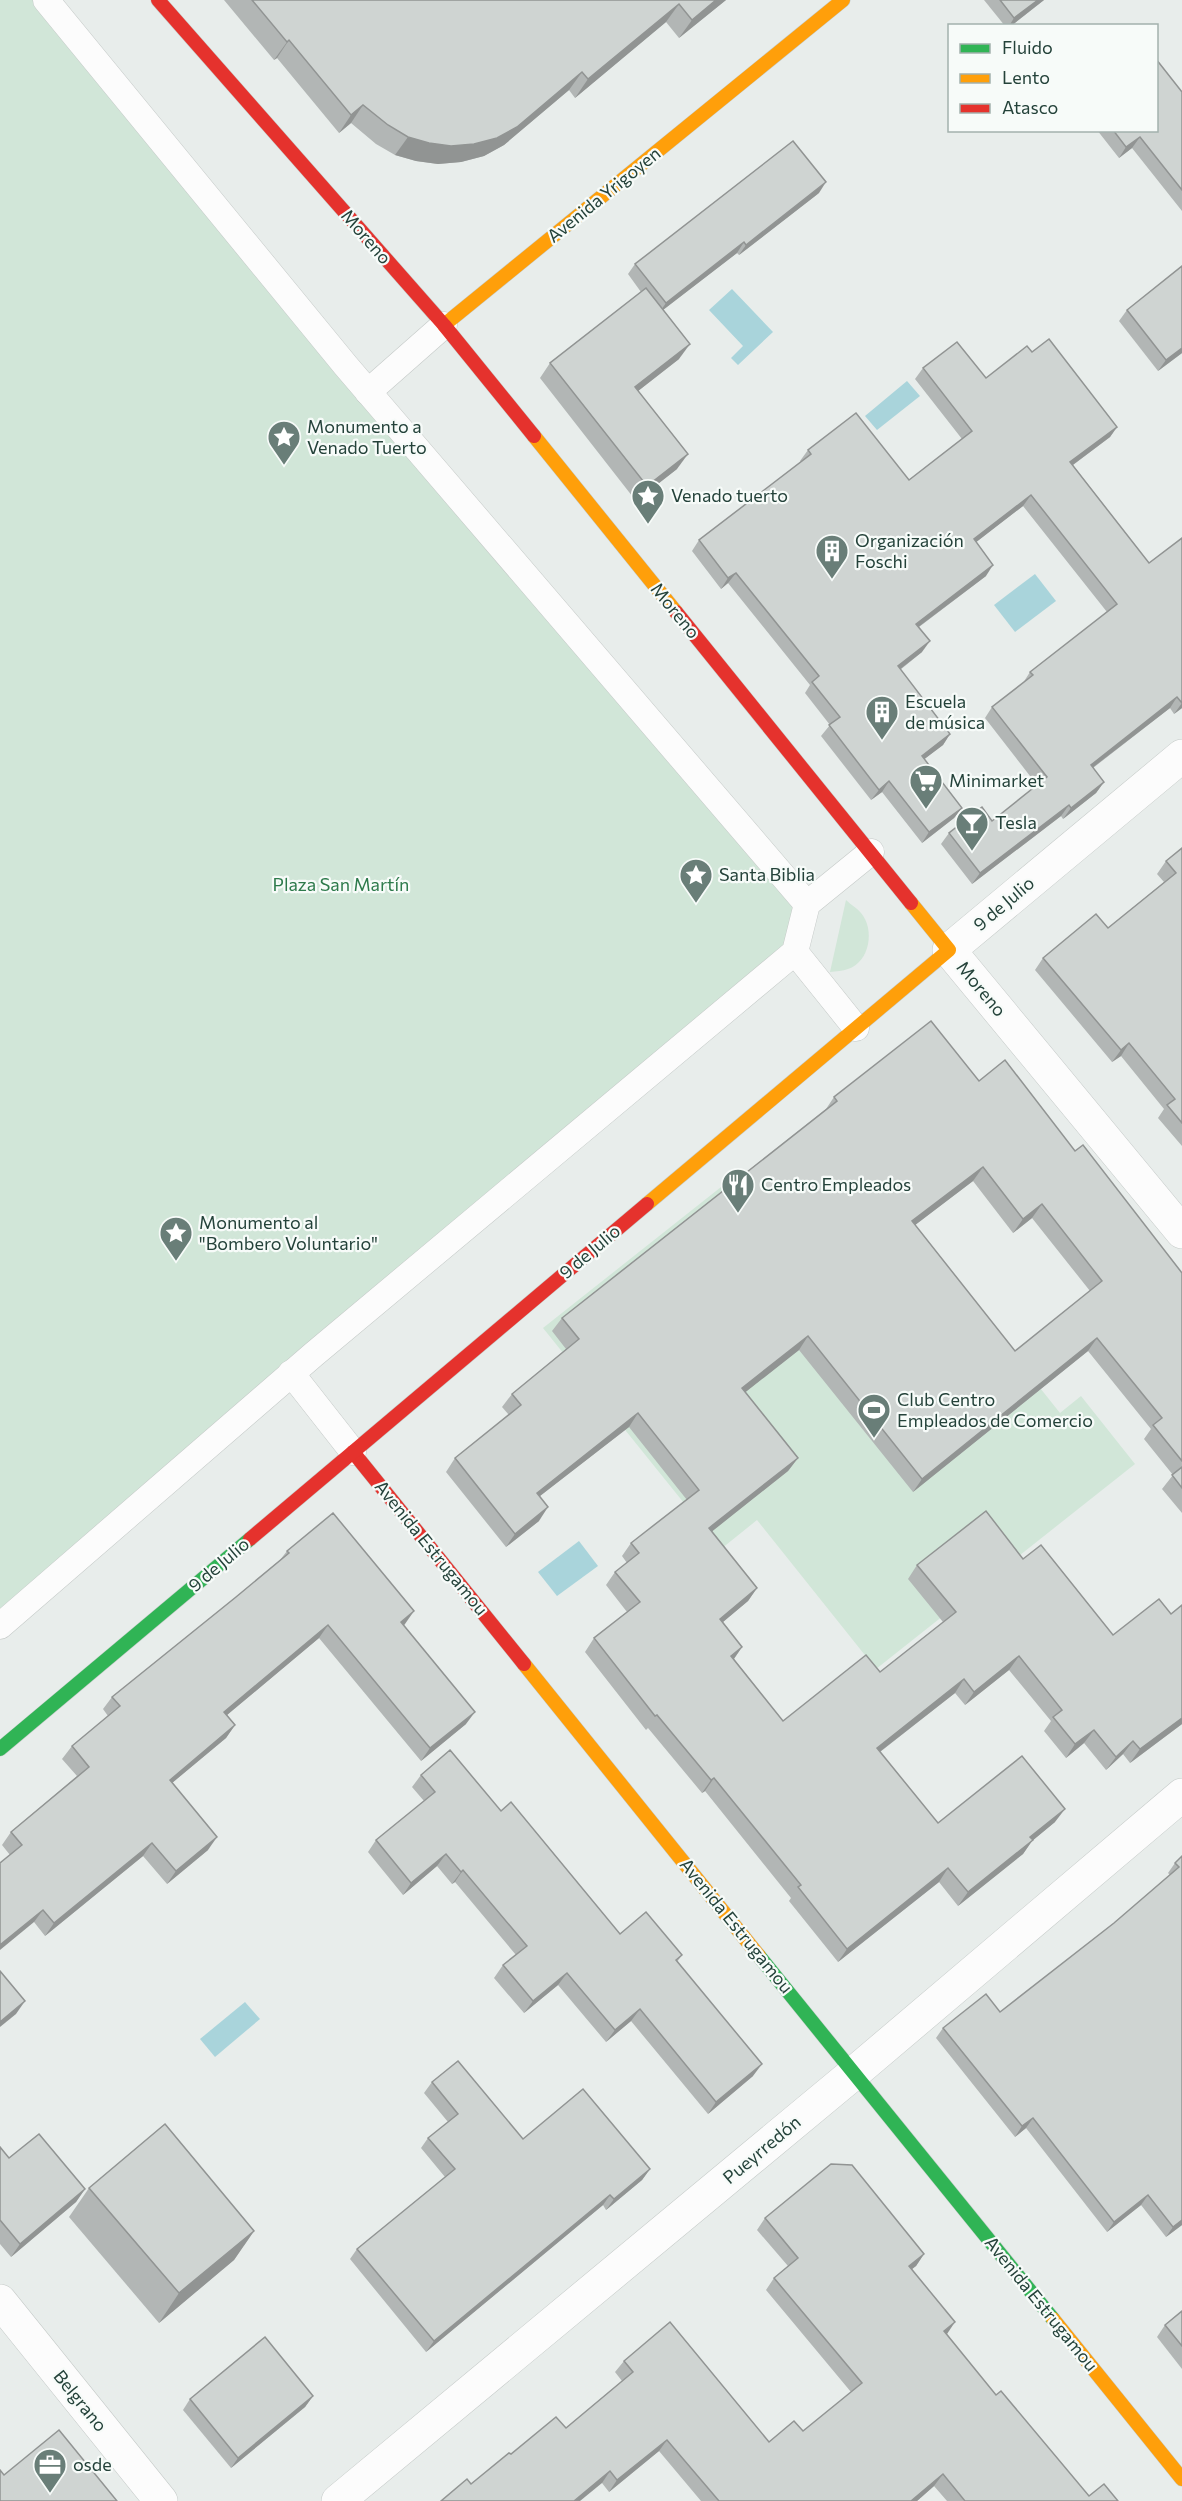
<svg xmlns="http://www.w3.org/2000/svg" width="1182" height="2501" viewBox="0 0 1182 2501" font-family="Commissioner,sans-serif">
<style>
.green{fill:#d1e6d8}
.water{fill:#a9d4db}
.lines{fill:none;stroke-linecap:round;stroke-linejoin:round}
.lane-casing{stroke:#c5cac8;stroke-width:27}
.street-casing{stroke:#c5cac8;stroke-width:34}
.fast-casing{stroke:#c3cbc8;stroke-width:15}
.slow-casing{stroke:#c3cbc8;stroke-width:15}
.jam-casing{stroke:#c3cbc8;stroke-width:15}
.lane{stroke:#fcfcfc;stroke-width:26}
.street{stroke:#fcfcfc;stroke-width:33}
.fast{stroke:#30b455;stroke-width:14}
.slow{stroke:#ff9f0a;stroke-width:14}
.jam{stroke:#e5322d;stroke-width:14}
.wall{fill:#b2b6b5;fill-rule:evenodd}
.shaded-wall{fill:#919493}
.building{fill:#cfd4d2;stroke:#919493;stroke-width:1.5;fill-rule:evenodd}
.labels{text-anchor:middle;stroke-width:4.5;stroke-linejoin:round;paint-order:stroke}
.street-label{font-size:18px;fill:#24423a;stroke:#f7fbf9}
.poi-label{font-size:18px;fill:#24423a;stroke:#f7fbf9;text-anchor:start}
.park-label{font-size:18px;fill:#2d7a4b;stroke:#f7fbf9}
</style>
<rect width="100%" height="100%" fill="#e8edeb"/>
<!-- green -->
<g class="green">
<path d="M0 0H46L807 904 795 952 0 1626Z"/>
<path d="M846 900C851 905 857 908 861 913 875 929 870 962 848 969 843 971 836 971 830 972Z"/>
<path d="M740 1172 857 1320 936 1257 1060 1413 1081 1396 1135 1464 876 1669 757 1520 721 1549 543 1328Z"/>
</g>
<!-- water -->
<g class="water">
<path d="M732 289 773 332 738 365 731 358 743 346 709 310Z"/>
<path d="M907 381 920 396 877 430 865 416Z"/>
<path d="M1035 574 1056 601 1015 632 994 605Z"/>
<path d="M579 1541 598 1566 557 1596 538 1572Z"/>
<path d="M245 2002 260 2019 215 2057 200 2039Z"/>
</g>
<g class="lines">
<!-- lane casing -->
<g class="lane-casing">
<g id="lane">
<path d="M46 0 346 366 807 904"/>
<path d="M368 392 444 325"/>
<path d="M795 952 856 1028"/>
<path d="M291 1373 353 1452"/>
<path d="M0 1626 313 1355 795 952 807 904 871 852"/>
</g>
</g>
<!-- street casing -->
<g class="street-casing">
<g id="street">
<path d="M1182 756 949 950 1182 1232"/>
<path d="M0 2301 161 2501"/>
<path d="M338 2501 854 2073 1182 1795"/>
</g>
</g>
<!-- fast casing -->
<g class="fast-casing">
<g id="fast">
<path d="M0 1749 250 1539"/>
<path d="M759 1956 1053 2319"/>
</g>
</g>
<!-- slow casing -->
<g class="slow-casing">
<g id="slow">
<path d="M444 325 843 0"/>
<path d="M534 436 676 612"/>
<path d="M647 1204 949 950 911 903"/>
<path d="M524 1664 759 1956"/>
<path d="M1053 2319 1182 2479"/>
</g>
</g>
<!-- jam casing -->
<g class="jam-casing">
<g id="jam">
<path d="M158 0 444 325 534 436"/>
<path d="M676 612 911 903"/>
<path d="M353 1452 524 1664"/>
<path d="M250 1539 647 1204"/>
</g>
</g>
<!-- lane -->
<use href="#lane" class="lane"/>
<!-- street -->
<use href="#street" class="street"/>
<!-- fast -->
<use href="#fast" class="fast"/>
<!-- slow -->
<use href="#slow" class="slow"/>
<!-- jam -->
<use href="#jam" class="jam"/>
</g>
<!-- wall -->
<g class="wall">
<path d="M224 0H726L679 38 666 22 575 98 569 90 504 145 484 156 461 162 438 164 416 161 395 155 376 144 351 123 339 133 277 58 274 60Z"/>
<path d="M984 0H1044L1011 26H1005Z"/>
<path d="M1182 92V211L1132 148 1119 158 1097 130H1156Z"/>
<path d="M819 193 739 255 737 253 663 310 679 359 638 391 677 469 636 501 540 378 550 363 641 292 628 274 635 264Z"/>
<path d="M1127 310 1182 353 1158 371 1119 321Z"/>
<path d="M1032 352 1117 427 1110 437 1073 465 1149 563 1182 538V708L1174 714 1170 708 1093 768 1104 782 1096 793 1063 819 1061 816 972 884 941 844 949 833 992 821 1037 785 985 718 992 707 1023 683 1030 672 1107 612 1023 506 976 542 986 576 919 627 922 652 900 670 950 734 943 745 924 759 962 808 954 818 922 843 882 792 871 800 821 736 830 725 805 693 810 685 728 583 721 589 692 551 699 540 801 462 800 461 808 450 909 480 962 439 915 379 923 368 986 378Z"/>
<path d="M1182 848V1146L1158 1118 1164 1109 1121 1056 1112 1062 1035 970 1043 958 1108 928 1164 882 1157 874 1166 861Z"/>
<path d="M979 1081 1075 1151 1182 1273V1513L1162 1489 1173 1475 1144 1439 1151 1429 1088 1351 913 1492 799 1350 745 1392 798 1458 788 1471 712 1531 757 1588 748 1601 723 1622 742 1647 734 1659 783 1721 880 1672 943 1622 908 1579 917 1565 1023 1559 1182 1724 1130 1763 1123 1754 1106 1770 1084 1743 1066 1758 1044 1731 1051 1721 1009 1670 965 1705 955 1693 880 1752 938 1823 1055 1822 1032 1841 1023 1854 958 1906 939 1882 838 1962 789 1901 791 1898 705 1791 702 1793 648 1728 646 1730 585 1652 594 1638 627 1612 606 1585 615 1572 627 1563 622 1556 631 1543 687 1500 629 1427 540 1496 539 1521 506 1547 446 1472 455 1458 509 1415 502 1407 512 1394 566 1349 552 1331 562 1318 826 1109 834 1097ZM973 1181 1013 1233 1032 1218 1090 1291 1015 1351 915 1225Z"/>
<path d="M287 1551 405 1624 403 1626 466 1724 421 1761 319 1638 227 1715 235 1725 226 1738 172 1783 208 1850 167 1884 143 1856 45 1936 34 1922 10 1855 2 1845 11 1832 77 1776 62 1759 72 1746 108 1716 103 1709 112 1697 236 1597 280 1560Z"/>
<path d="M421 1775 501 1811 620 1934 682 1955 677 1962 753 2076 708 2114 631 2021 606 2042 558 1985 524 2013 494 1978 503 1965 516 1955 455 1882 452 1884 437 1866 403 1895 368 1852 376 1840 424 1801 412 1787Z"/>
<path d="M1182 1856V2225L1166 2237 1141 2205 1107 2232 1026 2128 1015 2137 936 2038 943 2028 1000 2012 1114 1923 1170 1875 1168 1873 1175 1863Z"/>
<path d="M432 2082 523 2139 650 2169 642 2180 606 2210 603 2205 426 2352 350 2259 357 2249 445 2177 421 2148 428 2138 448 2122 424 2093Z"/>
<path d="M0 2147 9 2158 85 2189 76 2202 11 2257 0 2244Z"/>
<path d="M89 2188 254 2231 234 2260 159 2323 69 2217Z"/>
<path d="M765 2218 924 2254 916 2266 911 2269 946 2334 996 2395 1089 2496 1118 2501H947L934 2486 917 2501H701L659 2451 609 2492 602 2483 471 2484 511 2454 566 2428 622 2381 615 2372 624 2361 769 2442 803 2431 851 2392 766 2290 774 2278 788 2266 757 2230Z"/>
<path d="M1182 2311V2369L1157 2337 1165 2325Z"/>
<path d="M313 2396 305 2407 231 2468 183 2410 190 2399Z"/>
</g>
<!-- shaded-wall -->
<g class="shaded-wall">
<path d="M716 0H726L679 38 692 20Z"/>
<path d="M1038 0H1044L1011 26H1009L1014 18Z"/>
<path d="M679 4 666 22 575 98 588 79Z"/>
<path d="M289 40 277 58 274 60 287 42Z"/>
<path d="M582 72 569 90 504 145 484 156 461 162 438 164 416 161 395 155 408 137Z"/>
<path d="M363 105 351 123 339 133 351 115Z"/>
<path d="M1140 137 1132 148 1119 158 1126 147Z"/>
<path d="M826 182 819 193 739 255 746 245Z"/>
<path d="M744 242 737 253 659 313 666 303Z"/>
<path d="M690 344 679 359 624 402 635 387Z"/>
<path d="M1182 348V353L1158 371 1166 360Z"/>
<path d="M1117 427 1110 437 1062 473 1070 462Z"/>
<path d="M688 454 677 469 636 501 647 486Z"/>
<path d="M1031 495 1023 506 966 550 974 539Z"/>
<path d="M993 565 986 576 909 634 916 624Z"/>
<path d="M736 573 728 583 721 589 728 578Z"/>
<path d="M930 641 922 652 890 677 898 666Z"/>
<path d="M1177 697 1170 708 1083 775 1091 765Z"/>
<path d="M1182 703V708L1174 714Z"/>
<path d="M950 734 943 745 914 767 922 756Z"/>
<path d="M889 781 882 792 871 800 879 790Z"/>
<path d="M1104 782 1096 793 1063 819 1071 808Z"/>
<path d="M1069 805 1061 816 972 884 980 873Z"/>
<path d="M962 808 954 818 922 843 929 832Z"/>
<path d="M1129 1043 1121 1056 1112 1062 1121 1050Z"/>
<path d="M983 1167 973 1181 902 1235 912 1221Z"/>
<path d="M1042 1204 1032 1218 1013 1233 1023 1219Z"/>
<path d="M808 1336 799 1350 733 1402 742 1388Z"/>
<path d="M1097 1338 1088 1351 913 1492 922 1479Z"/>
<path d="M638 1413 629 1427 527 1506 537 1493Z"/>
<path d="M798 1458 788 1471 700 1541 709 1528Z"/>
<path d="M548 1507 539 1521 506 1547 515 1534Z"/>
<path d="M757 1588 748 1601 711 1632 720 1619Z"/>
<path d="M414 1611 405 1624 392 1635 401 1622Z"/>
<path d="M328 1625 319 1638 215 1725 224 1712Z"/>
<path d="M742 1647 733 1660 731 1656Z"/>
<path d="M1019 1656 1009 1670 965 1705 974 1692Z"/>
<path d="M964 1679 955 1693 868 1761 877 1748Z"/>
<path d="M475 1712 466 1724 421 1761 430 1748Z"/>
<path d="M1182 1718V1724L1130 1763 1140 1749Z"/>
<path d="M235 1725 226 1738 160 1793 170 1780Z"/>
<path d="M1094 1730 1084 1743 1066 1758 1075 1744Z"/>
<path d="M1133 1741 1123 1754 1106 1770 1116 1757Z"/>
<path d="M714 1778 705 1791 702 1793 711 1780Z"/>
<path d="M1065 1809 1055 1822 1032 1841 1023 1854 958 1906 968 1892 1030 1837Z"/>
<path d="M217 1837 208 1850 167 1884 176 1871Z"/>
<path d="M152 1843 143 1856 45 1936 54 1923Z"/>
<path d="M446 1854 437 1866 403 1895 411 1883Z"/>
<path d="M948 1868 939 1882 838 1962 847 1949Z"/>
<path d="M463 1870 455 1882 452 1884 461 1872Z"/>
<path d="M43 1910 34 1922 0 1950V1945Z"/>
<path d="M567 1973 558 1985 524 2013 533 2001Z"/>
<path d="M25 2001 16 2014 0 2027V2022Z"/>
<path d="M640 2009 631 2021 606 2042 615 2030Z"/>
<path d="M762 2064 753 2076 708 2114 716 2102Z"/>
<path d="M1033 2118 1026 2128 1015 2137 1022 2126Z"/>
<path d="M650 2169 642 2180 606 2210 614 2199Z"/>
<path d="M85 2189 76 2202 11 2257 20 2244Z"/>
<path d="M610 2195 603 2205 426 2352 434 2341Z"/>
<path d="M1148 2195 1141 2205 1107 2232 1114 2222Z"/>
<path d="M1182 2220V2225L1166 2237 1173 2227Z"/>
<path d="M254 2231 234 2260 159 2323 179 2293Z"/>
<path d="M924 2254 916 2266 901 2278 909 2266Z"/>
<path d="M955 2322 947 2334 935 2343 944 2331Z"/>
<path d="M313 2396 305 2407 231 2468 238 2458Z"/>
<path d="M667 2440 659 2451 609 2492 617 2480Z"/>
<path d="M610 2471 602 2483 580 2501H574Z"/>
<path d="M943 2474 934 2486 917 2501H911Z"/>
</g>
<!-- building -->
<g class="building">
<path d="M252 0H716L692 20 679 4 588 79 582 72 517 127 497 138 474 144 451 146 429 143 408 137 388 125 363 105 351 115 289 40 287 42Z"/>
<path d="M1000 0H1038L1014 18Z"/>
<path d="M1156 59 1182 92V190L1140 137 1126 147 1113 130H1156Z"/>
<path d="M793 141 826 182 746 245 744 242 666 303 635 264Z"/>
<path d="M1182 266V348L1166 360 1127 310Z"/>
<path d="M646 288 690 344 635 387 688 454 647 486 550 363Z"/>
<path d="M1049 339 1117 427 1070 462 1149 563 1182 538V703L1177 697 1091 765 1104 782 1071 808 1069 805 980 873 949 833 982 807 992 821 1047 777 992 707 1033 675 1030 672 1117 604 1031 495 974 539 993 565 916 624 930 641 898 666 950 734 922 756 962 808 929 832 889 781 879 790 829 725 840 717 812 682 819 676 736 573 728 578 699 540 811 454 808 450 856 413 909 480 972 431 923 368 957 342 986 378 1027 346 1032 352Z"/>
<path d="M1182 848V1123L1167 1105 1175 1099 1129 1043 1121 1050 1043 958 1096 914 1108 928 1176 873 1166 861Z"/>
<path d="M931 1021 979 1081 1005 1060 1075 1151 1083 1145 1182 1273V1461L1153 1425 1162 1418 1097 1338 922 1479 808 1336 742 1388 798 1458 709 1528 757 1588 720 1619 742 1647 731 1656 783 1721 866 1655 880 1672 956 1612 917 1565 986 1511 1023 1559 1041 1545 1113 1635 1159 1599 1171 1614 1182 1605V1718L1140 1749 1133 1741 1116 1757 1094 1730 1075 1744 1053 1717 1062 1710 1019 1656 974 1692 964 1679 877 1748 938 1823 1022 1756 1065 1809 1030 1837 1033 1840 968 1892 948 1868 847 1949 798 1887 801 1885 714 1778 711 1780 657 1715 655 1716 594 1638 640 1602 615 1572 639 1553 631 1543 699 1490 638 1413 537 1493 548 1507 515 1534 455 1458 521 1405 512 1394 579 1339 562 1318 837 1101 834 1097ZM983 1167 1023 1219 1042 1204 1102 1281 1015 1351 912 1221Z"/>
<path d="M1182 1467V1488L1172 1475Z"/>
<path d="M333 1513 414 1611 401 1622 475 1712 430 1748 328 1625 224 1712 235 1725 170 1780 217 1837 176 1871 152 1843 54 1923 43 1910 0 1945V1863L22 1845 11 1832 89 1767 72 1746 120 1706 112 1697 236 1597 289 1553 287 1551Z"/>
<path d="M450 1750 501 1811 511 1802 620 1934 646 1912 682 1955 676 1960 762 2064 716 2102 640 2009 615 2030 567 1973 533 2001 503 1965 527 1946 463 1870 461 1872 446 1854 411 1883 376 1840 435 1792 421 1775Z"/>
<path d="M1182 1856V2220L1173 2227 1148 2195 1114 2222 1033 2118 1022 2126 943 2028 986 1994 1000 2012 1114 1923 1179 1867 1175 1863Z"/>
<path d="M0 1971 25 2001 0 2022Z"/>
<path d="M458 2061 523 2139 583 2089 650 2169 614 2199 610 2195 434 2341 357 2249 455 2169 428 2138 458 2114 432 2082Z"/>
<path d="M165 2124 254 2231 179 2293 89 2188Z"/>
<path d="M39 2134 85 2189 20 2244 0 2220V2147L9 2158Z"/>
<path d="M831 2164 852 2165 924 2254 909 2266 955 2322 944 2331 996 2395 1001 2391 1089 2496 1104 2484 1118 2501H965L943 2474 911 2501H719L667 2440 617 2480 610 2471 574 2501H441L467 2479 471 2484 509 2453 511 2454 556 2417 566 2428 633 2372 624 2361 670 2322 769 2442 794 2421 803 2431 862 2383 774 2278 798 2258 765 2218Z"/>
<path d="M1182 2311V2346L1165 2325Z"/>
<path d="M265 2337 313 2396 238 2458 190 2399Z"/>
<path d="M59 2430 117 2501H0V2470L4 2475Z"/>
</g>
<!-- icons -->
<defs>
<g id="sight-pin" transform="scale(1.725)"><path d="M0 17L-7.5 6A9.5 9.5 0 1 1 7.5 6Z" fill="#697e78" stroke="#f7fbf9"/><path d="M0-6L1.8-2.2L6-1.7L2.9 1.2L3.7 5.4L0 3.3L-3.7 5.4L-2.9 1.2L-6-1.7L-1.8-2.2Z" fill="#fff"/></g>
<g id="building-pin" transform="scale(1.725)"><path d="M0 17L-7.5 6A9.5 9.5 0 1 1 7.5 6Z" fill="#697e78" stroke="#f7fbf9"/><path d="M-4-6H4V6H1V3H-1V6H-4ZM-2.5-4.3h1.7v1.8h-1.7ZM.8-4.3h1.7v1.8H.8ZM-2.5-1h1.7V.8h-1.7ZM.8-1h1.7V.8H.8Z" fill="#fff"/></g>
<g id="supermarket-pin" transform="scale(1.725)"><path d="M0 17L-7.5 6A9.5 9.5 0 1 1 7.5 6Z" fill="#697e78" stroke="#f7fbf9"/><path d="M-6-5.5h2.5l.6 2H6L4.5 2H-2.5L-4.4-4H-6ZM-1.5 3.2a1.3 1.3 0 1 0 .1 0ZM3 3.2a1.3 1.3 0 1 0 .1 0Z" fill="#fff"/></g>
<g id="bar-pin" transform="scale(1.725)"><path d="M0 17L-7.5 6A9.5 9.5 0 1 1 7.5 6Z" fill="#697e78" stroke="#f7fbf9"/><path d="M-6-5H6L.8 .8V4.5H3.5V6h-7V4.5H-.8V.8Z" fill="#fff"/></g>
<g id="restaurant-pin" transform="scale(1.725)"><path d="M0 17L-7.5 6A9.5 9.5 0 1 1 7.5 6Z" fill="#697e78" stroke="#f7fbf9"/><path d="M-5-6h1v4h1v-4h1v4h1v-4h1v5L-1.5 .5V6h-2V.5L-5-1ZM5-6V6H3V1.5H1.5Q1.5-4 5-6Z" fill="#fff"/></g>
<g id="stadium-pin" transform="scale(1.725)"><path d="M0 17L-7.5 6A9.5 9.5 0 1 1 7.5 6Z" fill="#697e78" stroke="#f7fbf9"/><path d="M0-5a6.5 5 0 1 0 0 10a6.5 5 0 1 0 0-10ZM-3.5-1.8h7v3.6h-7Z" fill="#fff"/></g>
<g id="office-pin" transform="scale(1.725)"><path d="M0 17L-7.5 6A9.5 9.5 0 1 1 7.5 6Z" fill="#697e78" stroke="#f7fbf9"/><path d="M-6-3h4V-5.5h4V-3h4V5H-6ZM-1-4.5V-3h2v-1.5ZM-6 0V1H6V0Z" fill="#fff"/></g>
</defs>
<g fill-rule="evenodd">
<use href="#sight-pin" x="284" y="437"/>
<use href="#sight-pin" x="648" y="496"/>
<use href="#building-pin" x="832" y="551"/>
<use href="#building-pin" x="882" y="712"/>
<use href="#supermarket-pin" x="926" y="781"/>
<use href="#bar-pin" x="972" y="823"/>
<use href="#sight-pin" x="696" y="875"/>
<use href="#restaurant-pin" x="738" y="1185"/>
<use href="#sight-pin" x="176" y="1233"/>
<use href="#stadium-pin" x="874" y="1410"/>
<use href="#office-pin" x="50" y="2465"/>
</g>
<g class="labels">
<!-- street labels -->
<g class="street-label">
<text transform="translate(604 195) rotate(-39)" y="6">Avenida Yrigoyen</text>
<text transform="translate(366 237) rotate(49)" y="6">Moreno</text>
<text transform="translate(675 611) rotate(51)" y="6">Moreno</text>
<text transform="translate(1004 904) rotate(-40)" y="6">9 de Julio</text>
<text transform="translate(981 989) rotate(50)" y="6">Moreno</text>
<text transform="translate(590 1252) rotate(-40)" y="6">9 de Julio</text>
<text transform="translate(431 1548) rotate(51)" y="6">Avenida Estrugamou</text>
<text transform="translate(219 1565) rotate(-40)" y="6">9 de Julio</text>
<text transform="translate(736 1926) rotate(51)" y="6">Avenida Estrugamou</text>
<text transform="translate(762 2150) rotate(-40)" y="6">Pueyrredón</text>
<text transform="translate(1041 2304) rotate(51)" y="6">Avenida Estrugamou</text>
<text transform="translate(80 2401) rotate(51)" y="6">Belgrano</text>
</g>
<!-- poi labels -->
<g class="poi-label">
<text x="307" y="433">Monumento a<tspan x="307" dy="21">Venado Tuerto</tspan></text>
<text x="671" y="502">Venado tuerto</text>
<text x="855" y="547">Organización<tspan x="855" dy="21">Foschi</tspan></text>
<text x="905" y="708">Escuela<tspan x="905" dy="21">de música</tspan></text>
<text x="949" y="787">Minimarket</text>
<text x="995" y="829">Tesla</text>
<text x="719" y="881">Santa Biblia</text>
<text x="761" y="1191">Centro Empleados</text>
<text x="199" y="1229">Monumento al<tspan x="199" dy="21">"Bombero Voluntario"</tspan></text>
<text x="897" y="1406">Club Centro<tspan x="897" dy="21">Empleados de Comercio</tspan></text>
<text x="73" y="2471">osde</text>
</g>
<!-- park labels -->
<g class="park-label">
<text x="341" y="891">Plaza San Martín</text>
</g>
</g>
<!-- legend -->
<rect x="948" y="24" width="210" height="108" fill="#f7fbf9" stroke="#a3b1ad" stroke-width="1.5"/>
<rect x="960" y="44" width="30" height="9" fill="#30b455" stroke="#a3b1ad" stroke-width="1.5"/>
<text x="1002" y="54" font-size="18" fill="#24423a">Fluido</text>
<rect x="960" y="74" width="30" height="9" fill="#ff9f0a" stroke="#a3b1ad" stroke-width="1.5"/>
<text x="1002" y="84" font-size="18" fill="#24423a">Lento</text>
<rect x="960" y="104" width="30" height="9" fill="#e5322d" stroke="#a3b1ad" stroke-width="1.5"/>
<text x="1002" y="114" font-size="18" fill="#24423a">Atasco</text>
</svg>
